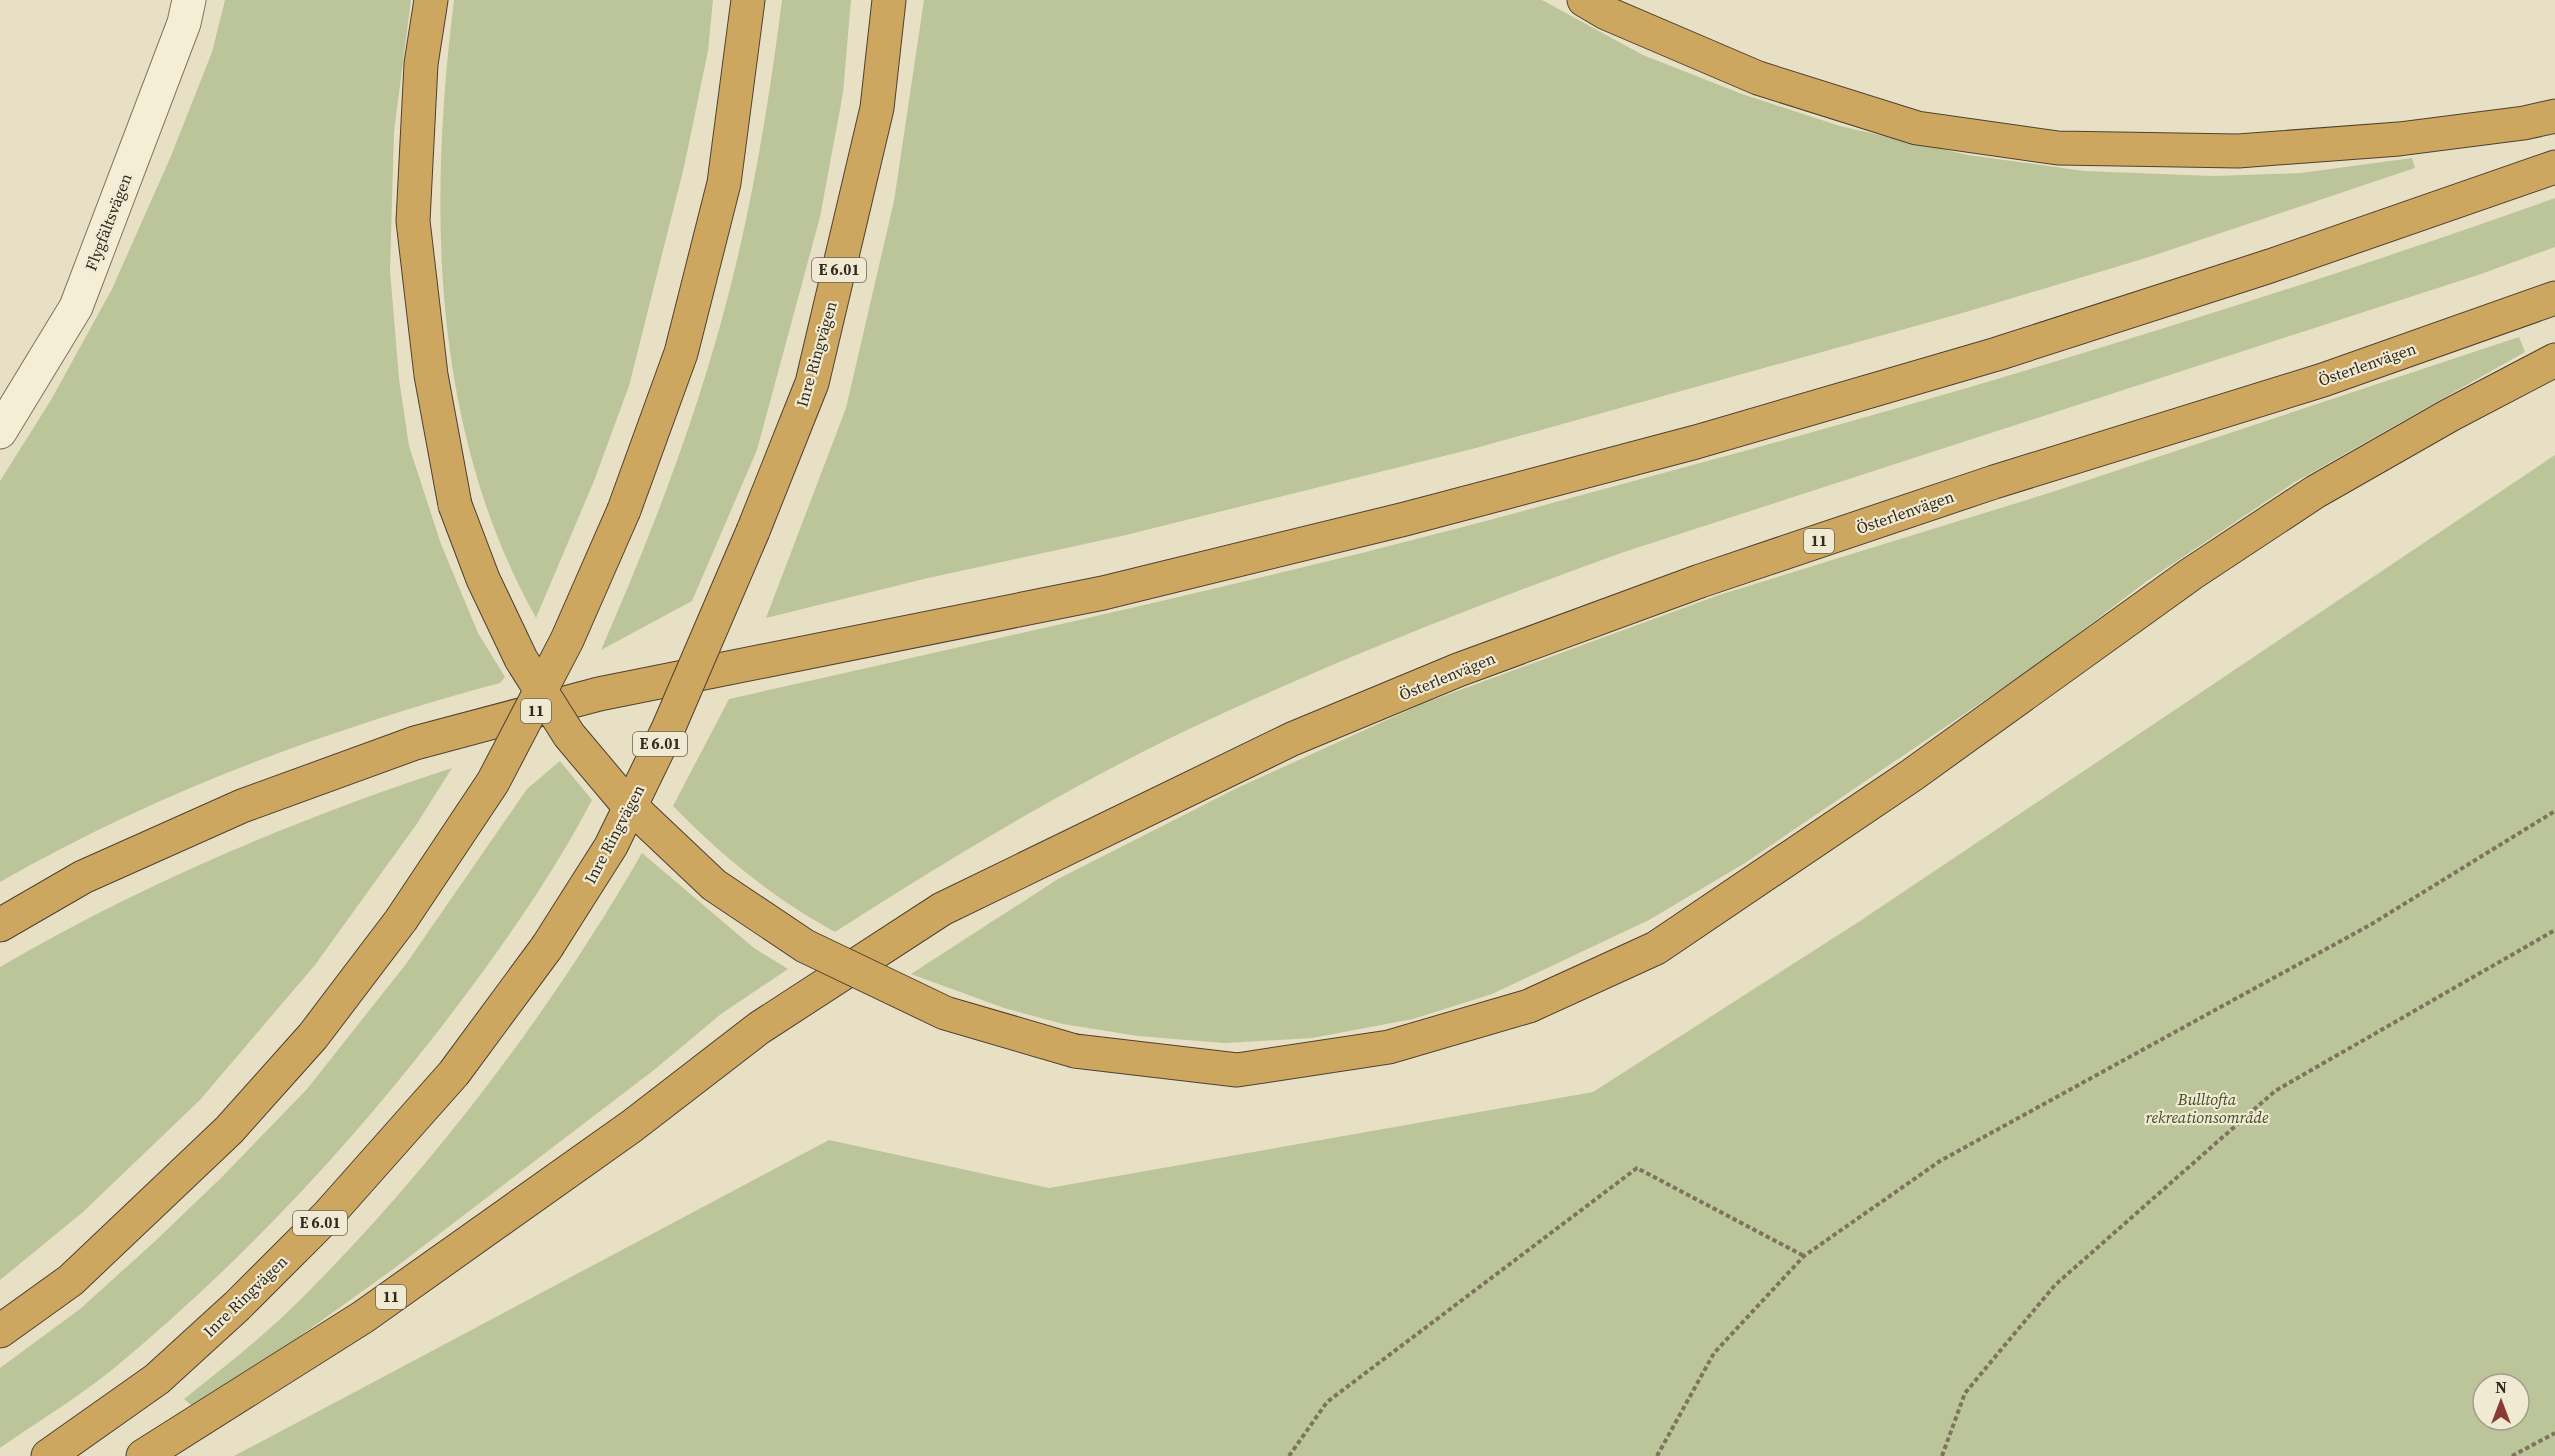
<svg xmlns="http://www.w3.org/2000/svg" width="2555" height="1456" viewBox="0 0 2555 1456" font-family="'Source Serif 4',serif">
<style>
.green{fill:#bcc59a;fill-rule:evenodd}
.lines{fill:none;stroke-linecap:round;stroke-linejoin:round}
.tertiary-casing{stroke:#80735d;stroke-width:35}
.motorway-casing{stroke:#4f4131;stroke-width:35}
.path{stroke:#80735d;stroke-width:4;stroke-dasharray:4.5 3;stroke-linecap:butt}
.tertiary{stroke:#f4eed6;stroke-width:33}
.motorway{stroke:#cda65f;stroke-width:33}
.motorway-bridge-casing{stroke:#4f4131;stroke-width:35;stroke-linecap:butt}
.motorway-bridge{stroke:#cda65f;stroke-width:33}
.labels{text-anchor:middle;stroke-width:4.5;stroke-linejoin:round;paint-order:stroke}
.shield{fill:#f0ead3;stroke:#6b6455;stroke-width:1.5}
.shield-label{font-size:15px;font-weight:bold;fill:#322a1f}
.street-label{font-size:16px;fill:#322a1f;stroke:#f0ead3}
.park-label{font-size:16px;font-style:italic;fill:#404c28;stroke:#f0ead3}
</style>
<rect width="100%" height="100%" fill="#e8e0c4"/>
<!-- green -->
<g class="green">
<path d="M225 0H411L394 132 390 270 399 379 409 446 441 544 478 633 505 677 500 683C326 730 157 792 0 882V481L51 400 112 289 171 156 212 52Z"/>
<path d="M454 0H713L708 51 684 167 629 386 594 481 536 618C431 430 428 209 454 0Z"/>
<path d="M782 0H851L843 93 820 217 757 450 692 601 601 650C647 545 689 437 720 326 750 219 768 110 782 0Z"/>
<path d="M924 0H1542L1643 55 1742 94 1840 126 1968 155 2084 171 2213 176 2301 173 2412 158 2415 168 2149 257 1966 312 1476 448 1126 535 928 578 766 618 846 408 894 201Z"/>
<path d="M2555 198V247L2481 274 1621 553C1485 602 1349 655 1217 716 1084 777 958 853 835 932 772 897 724 858 673 806L729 699C921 656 1113 613 1304 567 1449 532 1593 492 1737 453 2013 377 2286 294 2555 198Z"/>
<path d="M2519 337 2525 352 2295 482 2147 581 2038 664 1745 863 1649 920 1492 994 1413 1019 1312 1038 1224 1043 1138 1036 1063 1024 1004 1008 911 974 1058 879 1237 788 1422 704 1719 595 2046 494Z"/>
<path d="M2555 455V1456H234L829 1140 1049 1188 1593 1092 1857 923ZM2483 1384H2519V1420H2483Z"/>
<path d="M560 761 592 800C549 882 495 957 439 1030 342 1155 233 1270 112 1370 77 1398 37 1422 0 1448V1368L80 1309 152 1244 222 1177 307 1089 406 964 527 789Z"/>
<path d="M452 768 416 825 315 965 200 1100 83 1212 0 1280V967C142 884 296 819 452 768Z"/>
<path d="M642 853 754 948 788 969 721 1014 654 1070 392 1270 293 1341 192 1406 184 1399C227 1365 270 1331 308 1292 436 1163 551 1011 642 853Z"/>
</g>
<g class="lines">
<!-- tertiary casing -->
<g class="tertiary-casing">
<path id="tertiary" d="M0 432 76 307 184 23 189 0"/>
</g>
<!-- motorway casing -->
<g class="motorway-casing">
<g id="motorway">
<path d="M431 0 421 64 413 221 431 375 455 505"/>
<path d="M1584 0 1606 13 1758 78 1917 128 2058 148 2238 151 2399 139 2524 123 2555 116"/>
<path d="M624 510 681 353 724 183 748 0"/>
<path d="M753 531 812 383 877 108 889 0"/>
<path d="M0 925 83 877 242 806 415 743 599 694 1103 593 1405 519 1696 442 1997 354 2270 266 2555 167"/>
<path d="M1075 1051 1237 1070 1389 1047 1529 1006 1656 948 1912 775 2191 574 2315 492 2450 415 2555 360"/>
<path d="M0 1331 71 1280 229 1130 313 1036 401 920"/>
<path d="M48 1456 157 1379 237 1306 328 1215 454 1073 547 947"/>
<path d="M143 1456 363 1317 632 1126 759 1028 942 909 1292 739 1458 670 1700 581 1994 482 2323 380 2555 298"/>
</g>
</g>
<!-- path -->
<g class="path">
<path d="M1289 1456 1327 1402 1637 1168 1804 1256"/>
<path d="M1657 1456 1714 1353 1804 1256 1940 1161 2370 925 2555 811"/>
<path d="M1942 1456 1965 1393 2055 1285 2275 1091 2555 930"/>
<path d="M2512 1456 2555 1433"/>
</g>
<!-- tertiary -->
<use href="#tertiary" class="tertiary"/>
<!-- motorway -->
<use href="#motorway" class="motorway"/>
<!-- motorway-bridge casing -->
<g class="motorway-bridge-casing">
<g id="motorway-bridge">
<path d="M455 505 483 579 521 659 569 735 622 798 714 885 805 946 945 1013 1075 1051"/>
<path d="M401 920 493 782 567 640 624 510"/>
<path d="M547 947 611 846 668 729 753 531"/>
</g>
</g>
<!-- motorway-bridge -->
<use href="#motorway-bridge" class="motorway-bridge"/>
</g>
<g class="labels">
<!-- shield labels -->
<g class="shield">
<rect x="812" y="258" width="54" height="24" rx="4.5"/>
<rect x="1804" y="529" width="30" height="24" rx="4.5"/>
<rect x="521" y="699" width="30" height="24" rx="4.5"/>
<rect x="633" y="732" width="54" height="24" rx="4.5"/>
<rect x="293" y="1211" width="54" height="24" rx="4.5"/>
<rect x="376" y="1285" width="30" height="24" rx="4.5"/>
</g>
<g class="shield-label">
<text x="839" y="275">E 6.01</text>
<text x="1819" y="546">11</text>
<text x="536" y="716">11</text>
<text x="660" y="749">E 6.01</text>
<text x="320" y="1228">E 6.01</text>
<text x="391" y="1302">11</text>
</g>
<!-- street labels -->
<g class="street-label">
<text transform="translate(108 222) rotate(-69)" y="6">Flygfältsvägen</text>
<text transform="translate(816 354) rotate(-74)" y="6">Inre Ringvägen</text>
<text transform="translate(2367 364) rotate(-19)" y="6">Österlenvägen</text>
<text transform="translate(1905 512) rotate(-19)" y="6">Österlenvägen</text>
<text transform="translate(1447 676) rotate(-22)" y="6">Österlenvägen</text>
<text transform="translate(614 834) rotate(-62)" y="6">Inre Ringvägen</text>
<text transform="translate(245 1296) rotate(-44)" y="6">Inre Ringvägen</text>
</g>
<!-- park labels -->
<g class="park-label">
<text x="2207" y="1105">Bulltofta<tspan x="2207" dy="18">rekreationsområde</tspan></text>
</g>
</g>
<!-- north arrow -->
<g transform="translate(2501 1402)"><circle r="28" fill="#f0ead3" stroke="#a49d8b" stroke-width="1.5"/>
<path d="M0-4.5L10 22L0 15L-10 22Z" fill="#883b35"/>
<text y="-9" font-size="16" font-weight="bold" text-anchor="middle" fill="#322a1f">N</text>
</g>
</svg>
